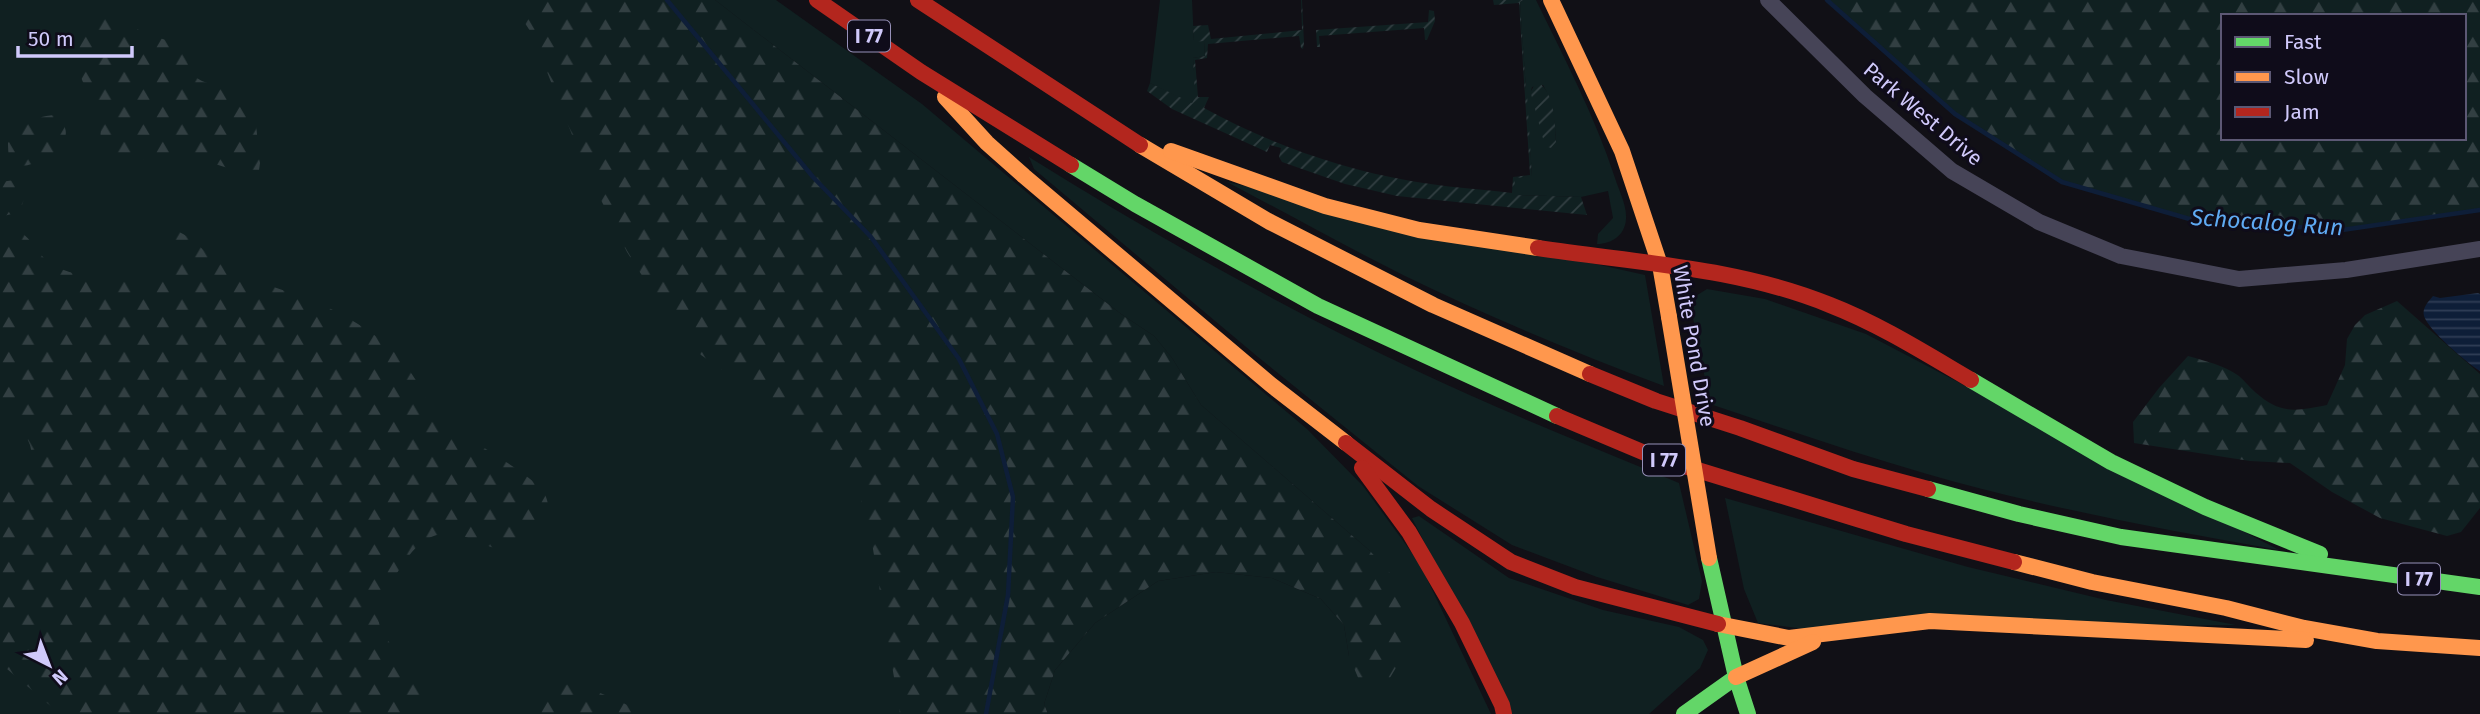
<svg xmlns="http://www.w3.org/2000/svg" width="2480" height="714" viewBox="0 0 2480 714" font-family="'Fira Sans',sans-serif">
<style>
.green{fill:#102021}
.forest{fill:url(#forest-firs);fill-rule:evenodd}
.garden{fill:url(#garden-furrows)}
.water{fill:url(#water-rules)}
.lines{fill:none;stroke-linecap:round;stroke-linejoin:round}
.stream{stroke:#0e1e38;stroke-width:4.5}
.street{stroke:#464457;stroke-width:16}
.fast{stroke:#63d668;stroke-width:16}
.slow{stroke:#ff974d;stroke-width:16}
.jam{stroke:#b3261e;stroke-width:16}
.slow-bridge{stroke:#ff974d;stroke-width:16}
.labels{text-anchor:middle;stroke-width:6;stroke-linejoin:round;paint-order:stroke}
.shield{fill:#0f0c1a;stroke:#9690b8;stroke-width:2}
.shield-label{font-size:19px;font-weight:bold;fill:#d0c9fb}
.street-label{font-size:21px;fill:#d0c9fb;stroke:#0f0c1a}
.water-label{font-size:23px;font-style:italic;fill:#5faaf3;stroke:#0f0c1a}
</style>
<defs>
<pattern id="forest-firs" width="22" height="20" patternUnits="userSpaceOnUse" patternTransform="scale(1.75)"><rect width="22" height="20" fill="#102021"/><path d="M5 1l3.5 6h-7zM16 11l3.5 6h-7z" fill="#323f42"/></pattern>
<pattern id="garden-furrows" width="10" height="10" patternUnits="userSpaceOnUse" patternTransform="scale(1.75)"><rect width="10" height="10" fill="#102021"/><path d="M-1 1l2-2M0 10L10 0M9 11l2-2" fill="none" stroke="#323f42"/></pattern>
<pattern id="water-rules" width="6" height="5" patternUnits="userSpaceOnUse" patternTransform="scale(1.75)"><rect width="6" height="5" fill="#0e1e38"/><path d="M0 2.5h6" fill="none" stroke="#303d56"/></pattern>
</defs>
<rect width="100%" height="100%" fill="#111016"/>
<!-- green -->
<g class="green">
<path d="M0 0H552L881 450 940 714H0Z"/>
<path d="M715 0H776L922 104 1307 429 1363 486 1420 564 1491 714H1048L1044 704 1055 670 1095 623 1158 581 1216 572 1272 578 1321 599 1344 625 1349 656 1370 551 1201 405 1172 358 1154 336 1121 314Z"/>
<path d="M1160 0H1192L1194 41 1204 40 1205 56 1193 58 1196 98 1192 104 1150 83Z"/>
<path d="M1523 0H1536C1564 58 1595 116 1615 178 1619 191 1627 205 1626 219 1625 235 1612 244 1597 244L1598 234 1613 218 1608 191 1581 197 1514 195V178L1532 176 1526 94H1531L1556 142C1555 122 1553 102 1543 85L1532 87 1531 91H1526L1520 2Z"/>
<path d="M1029 157C1154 235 1282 307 1415 370 1501 411 1591 446 1679 483L1702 581 1699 599 1688 605 1597 577 1512 545 1418 486 1258 357 1034 169Z"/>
<path d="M1227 182 1645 275 1664 386C1576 353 1489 317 1405 276 1345 246 1286 213 1227 182Z"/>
<path d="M1707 289 1765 299 1866 334 2279 550C2161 529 2042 507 1927 474 1854 453 1782 428 1710 404L1691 308 1694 297Z"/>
<path d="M1725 498 1968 567 2106 600 2236 625 1812 630 1758 623 1744 589Z"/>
<path d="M1419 516 1509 578 1603 610 1679 627 1703 640 1708 650 1700 668 1649 714H1511L1412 518Z"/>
</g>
<!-- forest -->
<g class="forest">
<path d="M510 0H715L1121 314 1154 336 1172 358 1201 405 1370 551 1391 574 1402 596 1406 622 1403 656 1388 681 1362 687 1349 656 1344 625 1321 599 1272 578 1216 572 1158 581 1095 623 1055 670 1044 704 1048 714H900L872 543 860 495 835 456 794 420 701 355 664 310 627 252 586 170 532 34Z"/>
<path d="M1827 0H2480V210L2342 230 2193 220 2062 182 1955 114ZM2223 16H2464V138H2223Z"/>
<path d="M110 16C124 21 136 29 149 35 159 39 171 39 179 47 191 58 184 72 202 81 219 89 239 80 250 99 256 108 258 149 260 163L259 170 249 174C227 169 185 152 165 154 148 155 130 168 112 161 94 153 104 133 99 118 93 100 75 70 73 53 70 31 91 17 110 16Z"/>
<path d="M54 115C93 142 24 176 12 163 8 158 8 148 8 142 22 124 32 117 54 115Z"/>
<path d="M15 180 24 190C25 209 17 215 0 216V182Z"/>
<path d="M8 228C28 230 32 247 45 259 64 277 127 287 151 277 160 273 165 266 170 258L165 244 169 231 173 229C190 236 198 246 212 257 219 263 230 268 239 273 261 284 285 290 308 299 335 309 364 326 386 344 398 354 411 372 419 385 423 393 427 402 433 408 462 439 503 456 535 483 545 491 551 503 547 516 545 522 539 528 535 533 502 572 476 529 442 534 423 536 409 554 399 570 392 580 381 594 379 607 370 653 438 657 416 714H60L0 663V487C5 486 12 486 16 484 29 478 34 458 30 445 25 430 10 417 0 405V232Z"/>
<path d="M2397 301 2480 374V508L2461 532 2447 536 2380 518 2332 492 2290 463 2250 461 2134 443 2133 422 2159 388 2188 356C2205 361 2224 365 2239 376 2245 381 2249 387 2255 392 2281 415 2296 411 2327 405L2345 365 2347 339 2355 325 2365 315Z"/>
<path d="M560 684C591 685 620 702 647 714H531C533 697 545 690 560 684Z"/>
</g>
<!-- garden -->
<g class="garden">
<path d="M1301 0H1302L1304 43 1303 49 1301 48 1299 36 1208 44 1207 58 1195 60 1198 97H1209L1204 108C1268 143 1338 168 1411 181 1444 187 1479 189 1512 193L1513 177 1530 175 1519 3 1494 5 1493 0H1523L1520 2 1526 91H1531L1535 84 1539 83C1555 94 1555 124 1556 142L1551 148 1545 146 1531 94H1527L1532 177 1515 178 1514 195 1581 197 1587 215 1397 196 1345 184 1282 162 1279 157 1281 148 1270 145 1267 152 1172 109 1147 91 1150 83 1192 103 1195 98 1193 58 1205 56 1204 41 1194 42 1193 26 1208 25 1211 39 1302 30Z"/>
<path d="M1429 10 1434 11 1435 21 1427 40H1425L1424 28 1319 36 1320 47H1317L1316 30 1428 22Z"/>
</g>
<!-- water -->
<path class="water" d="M2478 293 2480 294V371C2467 363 2428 330 2424 316 2422 308 2428 302 2433 296L2440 298Z"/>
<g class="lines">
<!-- stream -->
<g class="stream">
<path d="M667 0 813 177 871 237 959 359 997 434 1013 497 1008 595 986 714"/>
<path d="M1827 0 1955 114 2062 182 2193 220 2342 230 2480 210"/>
</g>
<!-- street -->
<path class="street" d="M1768 0 1865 96 1952 171 2039 222 2121 256 2239 279 2346 270 2480 249"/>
<!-- fast -->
<g class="fast">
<path d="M1071 165 1135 204 1318 306 1557 416"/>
<path d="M1971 380 2111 462 2205 507 2320 554"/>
<path d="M1928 489 2019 514 2121 537 2480 587"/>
<path d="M1709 558 1736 677 1748 714"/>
<path d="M1684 714 1736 677"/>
</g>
<!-- slow -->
<g class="slow">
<path d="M1551 0 1622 151 1660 265 1669 317"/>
<path d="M945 97 987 143 1024 176 1270 384 1346 443"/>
<path d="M1140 145 1270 222 1433 305 1590 374"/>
<path d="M1171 151 1325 206 1419 230 1538 248"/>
<path d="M2014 562 2092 582 2226 608 2304 628 2377 641 2480 648"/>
<path d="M1718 624 1789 638 1930 621 2306 640"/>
<path d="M1736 677 1813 642"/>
</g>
<!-- jam -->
<g class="jam">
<path d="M817 0 921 72 1071 165"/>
<path d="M918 0 1140 145"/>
<path d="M1538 248C1636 263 1737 267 1830 305 1879 324 1925 353 1971 380"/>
<path d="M1590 374 1656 401 1740 428 1853 469 1928 489"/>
<path d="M1557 416 1652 456 1906 534 2014 562"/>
<path d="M1346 443 1431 509 1511 562 1575 587 1718 624"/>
<path d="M1362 468 1409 532 1462 623 1502 705 1504 714"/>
</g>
<!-- slow-bridge -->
<path class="slow-bridge" d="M1669 317 1709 558"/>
</g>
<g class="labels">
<!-- shield labels -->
<g class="shield">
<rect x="848" y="20.5" width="42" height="31" rx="5"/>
<rect x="1643" y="444.5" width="42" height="31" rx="5"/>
<rect x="2398" y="563.5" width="42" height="31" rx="5"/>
</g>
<g class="shield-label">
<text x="869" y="43">I 77</text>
<text x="1664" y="467">I 77</text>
<text x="2419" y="586">I 77</text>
</g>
<!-- street labels -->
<g class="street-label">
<text transform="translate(1923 114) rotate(40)" y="7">Park West Drive</text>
<text transform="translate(1694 346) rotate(80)" y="7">White Pond Drive</text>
</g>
<!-- water labels -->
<g class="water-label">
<text transform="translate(2267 222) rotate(4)" y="8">Schocalog Run</text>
</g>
</g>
<!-- legend -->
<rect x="2221" y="14" width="245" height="126" fill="#0f0c1a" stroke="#5c5874" stroke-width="2"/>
<rect x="2235" y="37" width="35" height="10" fill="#63d668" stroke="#5c5874" stroke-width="2"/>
<text x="2284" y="49" font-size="21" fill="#d0c9fb">Fast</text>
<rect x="2235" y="72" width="35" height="10" fill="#ff974d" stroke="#5c5874" stroke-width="2"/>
<text x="2284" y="84" font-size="21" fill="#d0c9fb">Slow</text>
<rect x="2235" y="107" width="35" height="10" fill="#b3261e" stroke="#5c5874" stroke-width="2"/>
<text x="2284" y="119" font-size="21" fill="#d0c9fb">Jam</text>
<!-- north arrow -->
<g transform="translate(49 665) rotate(138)" stroke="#0f0c1a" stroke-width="5" paint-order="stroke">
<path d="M0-5L12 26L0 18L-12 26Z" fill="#d0c9fb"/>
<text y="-10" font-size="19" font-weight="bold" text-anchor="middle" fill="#d0c9fb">N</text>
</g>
<!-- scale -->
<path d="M18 46v10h114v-10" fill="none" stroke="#d0c9fb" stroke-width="3.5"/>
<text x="28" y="46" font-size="21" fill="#d0c9fb" stroke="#0f0c1a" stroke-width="5" paint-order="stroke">50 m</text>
</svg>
